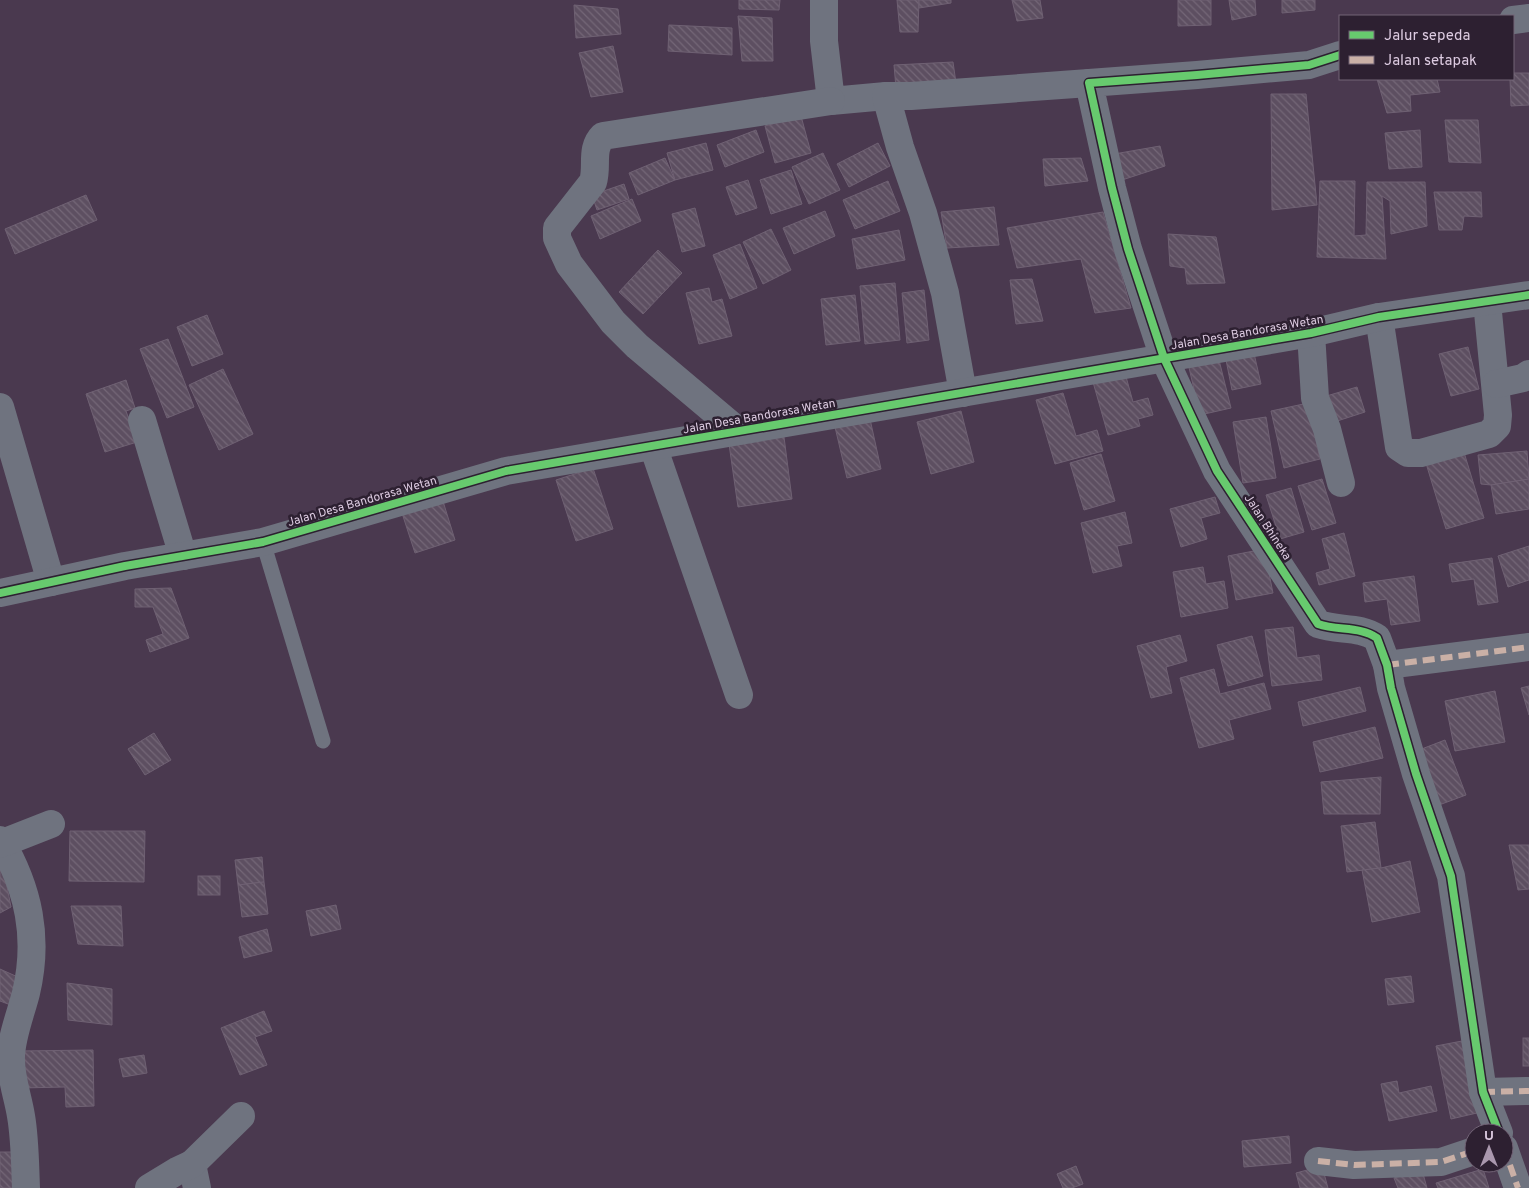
<svg xmlns="http://www.w3.org/2000/svg" width="1529" height="1188" viewBox="0 0 1529 1188" font-family="Overpass,sans-serif">
<style>
.building{fill:url(#building-back-hatch);stroke:#6f6173}
.lines{fill:none;stroke-linecap:round;stroke-linejoin:round}
.service{stroke:#6f737f;stroke-width:15}
.minor{stroke:#6f737f;stroke-width:28}
.quiet{stroke:#cab0a6;stroke-width:6;stroke-dasharray:12 6;stroke-linecap:butt}
.cycleway-casing{stroke:#2d2031;stroke-width:11}
.cycleway{stroke:#67ca6e;stroke-width:8}
.labels{text-anchor:middle;stroke-width:5;stroke-linejoin:round;paint-order:stroke}
.street-label{font-size:12px;fill:#ddcbe1;stroke:#2d2031}
</style>
<defs>
<pattern id="building-back-hatch" width="6" height="6" patternUnits="userSpaceOnUse" patternTransform="scale(1.25)"><rect width="6" height="6" fill="#5d4f61"/><path d="M-1 5l2 2M0 0l6 6M5-1l2 2" fill="none" stroke="#746777"/></pattern>
</defs>
<rect width="100%" height="100%" fill="#4a394f"/>
<!-- building -->
<g class="building">
<path d="M739 0H780L779 10 739 9Z"/>
<path d="M897 0H919L918 32H900Z"/>
<path d="M919 0H951V3L919 8Z"/>
<path d="M1012 0H1040L1043 18 1017 21Z"/>
<path d="M1178 0H1211V25L1178 26Z"/>
<path d="M1229 0H1255L1256 15 1232 20Z"/>
<path d="M1282 0H1315V10L1282 13Z"/>
<path d="M574 5 618 9 621 34 576 38Z"/>
<path d="M738 16 772 18 773 61H742Z"/>
<path d="M669 25 732 28V55L668 51Z"/>
<path d="M613 46 623 92 591 97 579 53Z"/>
<path d="M953 62 956 83 896 88 894 65Z"/>
<path d="M1513 73H1529V105L1511 106 1510 79H1513Z"/>
<path d="M1377 79H1437L1440 92 1410 95 1411 111 1387 113Z"/>
<path d="M1271 94H1306L1317 205 1272 210Z"/>
<path d="M801 116 811 153 775 163 765 126Z"/>
<path d="M1445 120H1478L1481 163 1449 162Z"/>
<path d="M756 130 764 152 725 167 717 145Z"/>
<path d="M1420 130 1422 167 1389 169 1385 133Z"/>
<path d="M706 143 713 170 675 180 667 153Z"/>
<path d="M878 143 890 166 849 187 837 164Z"/>
<path d="M1160 146 1165 166 1122 180 1114 154Z"/>
<path d="M823 153 840 190 809 204 792 167Z"/>
<path d="M665 158 675 180 638 195 629 173Z"/>
<path d="M1081 158 1088 181 1045 186 1043 159Z"/>
<path d="M791 170 802 204 771 214 760 180Z"/>
<path d="M748 180 757 208 736 215 726 187Z"/>
<path d="M888 181 900 211 855 229 843 200Z"/>
<path d="M1320 181H1355L1354 236 1366 235 1367 182H1425L1427 226 1391 234 1390 201 1382 196 1386 259 1317 257Z"/>
<path d="M624 184 629 199 597 210 592 195Z"/>
<path d="M1434 192H1481L1482 217 1464 216 1462 230H1439Z"/>
<path d="M86 195 97 220 15 254 5 229Z"/>
<path d="M632 199 641 221 600 239 591 216Z"/>
<path d="M994 207 999 245 947 248 941 212Z"/>
<path d="M695 208 705 246 682 252 672 214Z"/>
<path d="M825 211 835 236 794 254 783 228Z"/>
<path d="M1103 212 1131 308 1095 313 1081 259 1017 268 1007 228Z"/>
<path d="M771 229 791 270 763 284 743 242Z"/>
<path d="M899 230 905 260 857 269 852 239Z"/>
<path d="M1168 234 1216 237 1225 283 1187 284 1185 268 1170 266Z"/>
<path d="M740 244 757 288 730 299 713 255Z"/>
<path d="M658 250 682 273 643 314 619 292Z"/>
<path d="M1032 279 1043 321 1016 324 1010 280Z"/>
<path d="M895 283 900 340 865 344 860 286Z"/>
<path d="M709 288 712 302 722 299 732 336 699 344 686 293Z"/>
<path d="M924 290 929 340 907 343 902 293Z"/>
<path d="M855 295 860 341 826 345 821 299Z"/>
<path d="M207 315 223 354 192 366 177 327Z"/>
<path d="M168 339 194 407 167 418 140 349Z"/>
<path d="M1468 347 1479 389 1451 396 1439 354Z"/>
<path d="M1253 349 1261 384 1232 390 1225 355Z"/>
<path d="M1217 352 1231 408 1200 415 1187 359Z"/>
<path d="M223 369 253 434 219 450 189 385Z"/>
<path d="M1125 373 1133 402 1148 398 1153 415 1138 419 1140 426 1108 435 1093 382Z"/>
<path d="M126 380 135 408 126 411 137 442 105 452 86 394Z"/>
<path d="M1357 387 1365 412 1331 423 1323 397Z"/>
<path d="M1063 393 1076 436 1097 430 1103 451 1055 464 1036 400Z"/>
<path d="M1308 403 1320 459 1284 468 1271 411Z"/>
<path d="M961 411 974 462 931 474 917 422Z"/>
<path d="M1266 417 1276 478 1243 483 1233 422Z"/>
<path d="M870 419 881 469 847 478 835 427Z"/>
<path d="M784 437 792 499 738 507 729 444Z"/>
<path d="M1463 449 1484 518 1446 529 1425 460Z"/>
<path d="M1527 451 1529 479 1491 485 1481 484 1478 455Z"/>
<path d="M1101 454 1115 501 1084 510 1070 463Z"/>
<path d="M593 468 613 529 576 541 556 480Z"/>
<path d="M1322 479 1336 523 1312 530 1298 486Z"/>
<path d="M1529 479V509L1496 514 1491 485Z"/>
<path d="M1291 488 1304 532 1280 539 1266 495Z"/>
<path d="M1215 497 1220 513 1201 518 1207 539 1181 547 1170 509Z"/>
<path d="M442 498 455 540 415 553 401 510Z"/>
<path d="M1125 512 1132 543 1117 546 1122 566 1093 573 1081 523Z"/>
<path d="M1344 533 1355 576 1319 585 1316 573 1330 569 1322 539Z"/>
<path d="M1529 546V580L1508 587 1498 556Z"/>
<path d="M1264 549 1273 593 1236 600 1228 556Z"/>
<path d="M1492 558 1498 602 1478 605 1474 579 1452 582 1449 564Z"/>
<path d="M1203 567 1206 584 1224 581 1228 608 1181 617 1173 572Z"/>
<path d="M1414 576 1420 621 1391 625 1387 599 1365 602 1363 583Z"/>
<path d="M171 588 189 638 150 652 146 640 163 634 153 607H135V589Z"/>
<path d="M1293 627 1297 658 1319 655 1322 680 1272 686 1265 630Z"/>
<path d="M1180 635 1187 661 1166 667 1172 693 1151 698 1137 646Z"/>
<path d="M1252 636 1263 676 1228 686 1217 645Z"/>
<path d="M1214 669 1220 694 1264 683 1271 709 1229 720 1234 739 1199 748 1180 678Z"/>
<path d="M1529 686V715L1521 688Z"/>
<path d="M1360 687 1366 711 1303 726 1298 702Z"/>
<path d="M1495 691 1505 742 1455 751 1445 701Z"/>
<path d="M1375 727 1383 758 1320 772 1313 742Z"/>
<path d="M154 733 171 760 145 775 128 749Z"/>
<path d="M1445 740 1466 795 1439 805 1419 750Z"/>
<path d="M1381 777 1380 814H1324L1321 782Z"/>
<path d="M1375 822 1381 868 1347 872 1341 826Z"/>
<path d="M70 831H145L144 882 69 881Z"/>
<path d="M1509 845H1529V889L1518 890Z"/>
<path d="M0 851 11 907 0 913Z"/>
<path d="M262 857 264 882 238 885 235 860Z"/>
<path d="M1410 861 1420 912 1372 922 1362 870 1381 868Z"/>
<rect x="198" y="876" width="22" height="19"/>
<path d="M264 882 268 914 242 917 238 885Z"/>
<path d="M336 905 341 929 311 936 306 911Z"/>
<path d="M71 906H121L123 946 78 944Z"/>
<path d="M267 929 272 951 244 958 239 937Z"/>
<path d="M0 969 20 978 16 1007 0 1001Z"/>
<path d="M1411 976 1414 1002 1388 1005 1385 979Z"/>
<path d="M67 983 112 989V1025L68 1020Z"/>
<path d="M264 1011 272 1031 255 1037 267 1065 240 1075 221 1028Z"/>
<rect x="1523" y="1038" width="6" height="28"/>
<path d="M1462 1041 1477 1113 1451 1119 1436 1046Z"/>
<path d="M93 1050 94 1106 66 1107 65 1087 20 1088 19 1051Z"/>
<path d="M144 1055 147 1073 123 1077 119 1059Z"/>
<path d="M1397 1081 1399 1093 1431 1086 1437 1111 1389 1121 1381 1084Z"/>
<path d="M1289 1136 1291 1163 1244 1167 1242 1141Z"/>
<path d="M0 1152H16L17 1188H0Z"/>
<path d="M1076 1166 1083 1184 1072 1188H1063L1057 1174Z"/>
<path d="M1322 1166 1328 1188H1300L1296 1173Z"/>
<path d="M1483 1169 1489 1188H1438L1436 1183Z"/>
<path d="M1422 1170 1427 1188H1398L1394 1178Z"/>
</g>
<g class="lines">
<!-- service -->
<path class="service" d="M263 542 323 741"/>
<!-- minor -->
<g class="minor">
<path d="M824 0V41L831 101 886 96"/>
<path d="M1513 20 1529 18"/>
<path d="M1340 55 1309 65 1197 75 1089 83 1112 188 1128 249 1164 358 1217 471 1318 624C1338 631 1360 626 1377 638L1387 665 1391 688 1416 774 1451 876 1483 1092 1499 1133"/>
<path d="M1379 317 1399 447 1408 453H1421L1489 434 1497 426 1498 415 1487 302"/>
<path d="M1311 333 1315 398 1327 429 1341 483"/>
<path d="M1496 384 1523 378 1529 374"/>
<path d="M963 393 945 293 923 213 900 147 886 96H911L1089 83"/>
<path d="M0 407 51 582"/>
<path d="M142 420 183 556"/>
<path d="M738 431 637 346 613 322 569 264 557 238V228L593 182C598 166 590 149 603 136L831 101"/>
<path d="M653 446 739 695"/>
<path d="M0 593 125 566 263 542 506 471 1311 333 1379 317 1529 295"/>
<path d="M1387 665 1529 647"/>
<path d="M0 840C29 889 39 938 26 993 21 1013 10 1040 11 1060 11 1079 18 1097 21 1116 25 1139 25 1164 26 1188"/>
<path d="M0 844 51 824"/>
<path d="M1483 1092 1529 1091"/>
<path d="M1504 1148 1518 1188"/>
<path d="M1318 1161 1354 1165 1441 1162 1474 1151"/>
<path d="M192 1164 197 1188"/>
<path d="M149 1188 177 1171 192 1164 241 1116"/>
</g>
<!-- quiet -->
<g class="quiet">
<path d="M1387 665 1529 647"/>
<path d="M1483 1092 1529 1091"/>
<path d="M1504 1148 1518 1188"/>
<path d="M1318 1161 1354 1165 1441 1162 1474 1151"/>
</g>
<!-- cycleway casing -->
<g class="cycleway-casing">
<g id="cycleway">
<path d="M1340 55 1309 65 1197 75 1089 83 1112 188 1128 249 1164 358 1217 471 1318 624C1338 631 1360 626 1377 638L1387 665 1391 688 1416 774 1451 876 1483 1092 1499 1133"/>
<path d="M0 593 125 566 263 542 506 471 1311 333 1379 317 1529 295"/>
</g>
</g>
<!-- cycleway -->
<use href="#cycleway" class="cycleway"/>
</g>
<g class="labels">
<!-- street labels -->
<g class="street-label">
<text transform="translate(1247 332) rotate(-10)" y="4">Jalan Desa Bandorasa Wetan</text>
<text transform="translate(759 416) rotate(-10)" y="4">Jalan Desa Bandorasa Wetan</text>
<text transform="translate(362 501) rotate(-16)" y="4">Jalan Desa Bandorasa Wetan</text>
<text transform="translate(1268 527) rotate(57)" y="4">Jalan Bhineka</text>
</g>
</g>
<!-- legend -->
<rect x="1339" y="15" width="175" height="65" fill="#2d2031" stroke="#736477"/>
<rect x="1349" y="31" width="25" height="8" fill="#67ca6e" stroke="#736477"/>
<text x="1384" y="40" font-size="15" fill="#ddcbe1">Jalur sepeda</text>
<rect x="1349" y="56" width="25" height="8" fill="#cab0a6" stroke="#736477"/>
<text x="1384" y="65" font-size="15" fill="#ddcbe1">Jalan setapak</text>
<!-- north arrow -->
<g transform="translate(1489 1148)"><circle r="24" fill="#2d2031" stroke="#736477"/>
<path d="M0-4L9 19L0 12L-9 19Z" fill="#aa98ae"/>
<text y="-8" font-size="14" font-weight="bold" text-anchor="middle" fill="#ddcbe1">U</text>
</g>
</svg>
